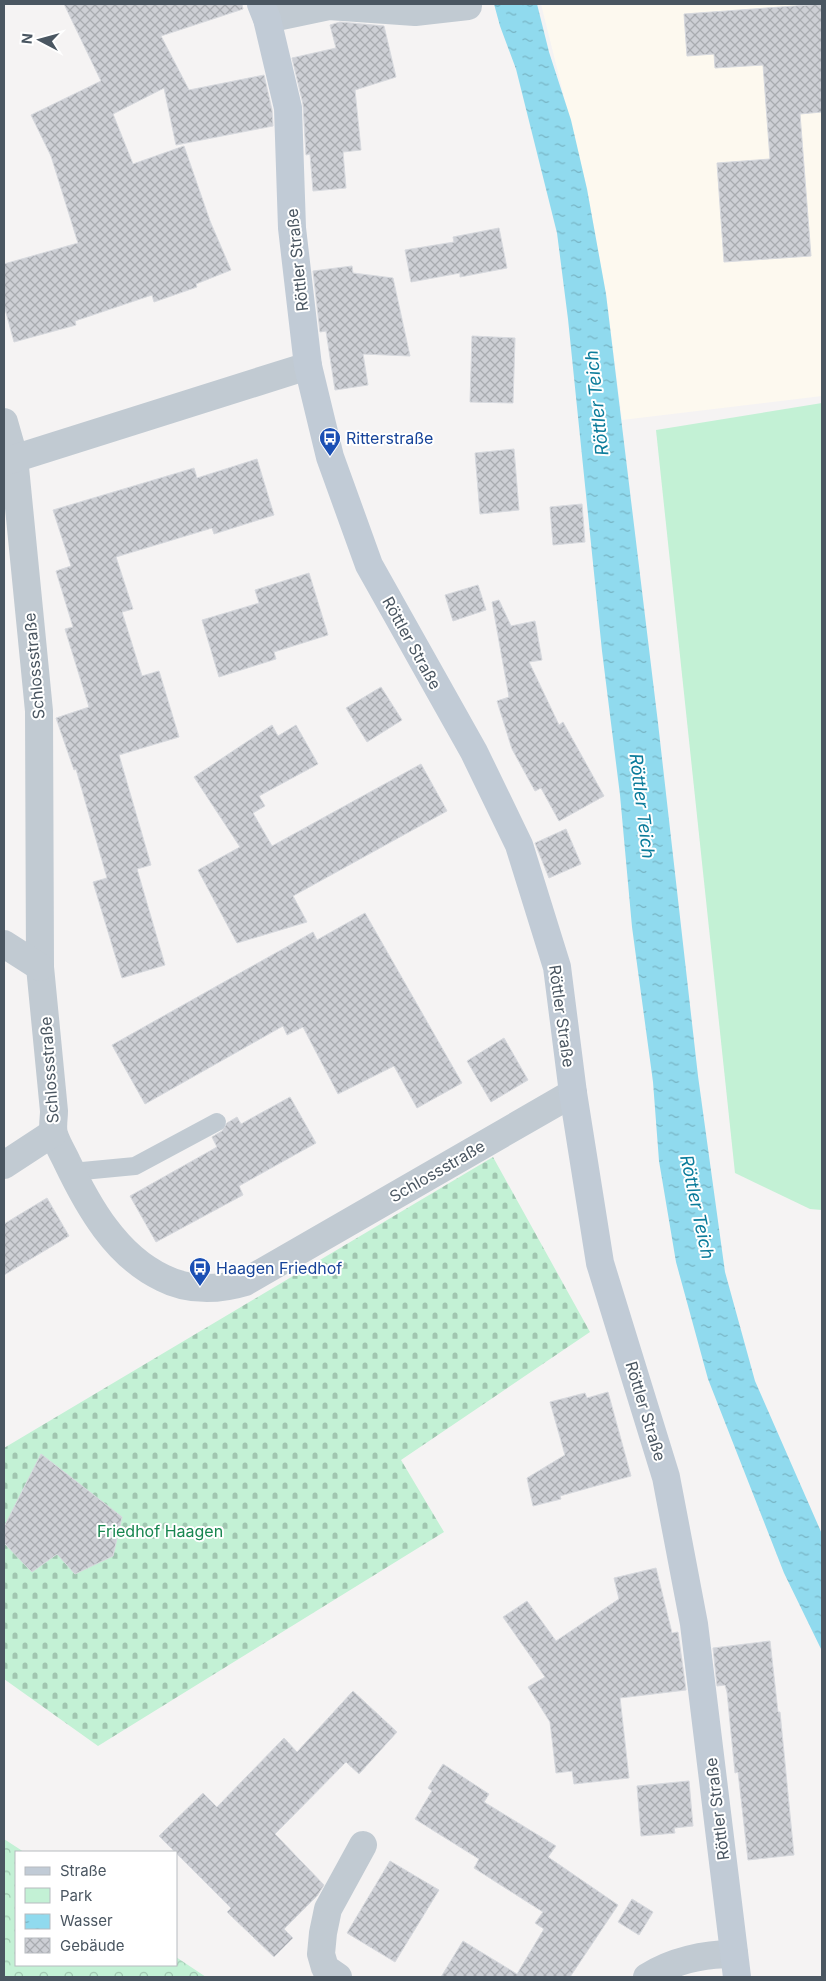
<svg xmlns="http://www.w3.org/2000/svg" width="826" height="1981" viewBox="0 0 826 1981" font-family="Inter,sans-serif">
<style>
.commercial{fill:#fdf9ef}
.green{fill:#c3f1d5}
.forest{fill:url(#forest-crowns)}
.cemetery{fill:url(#cemetery-stones)}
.water{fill:url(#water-ripples)}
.building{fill:url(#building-cross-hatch);stroke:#d7d9de}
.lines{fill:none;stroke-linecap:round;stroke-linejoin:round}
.lane{stroke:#c1cad2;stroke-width:18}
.street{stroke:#c1cad2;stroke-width:28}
.secondary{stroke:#c1cbd6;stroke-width:28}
.labels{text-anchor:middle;stroke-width:4;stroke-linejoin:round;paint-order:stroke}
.street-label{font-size:16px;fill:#4a5661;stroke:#fff}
.transit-label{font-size:16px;fill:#164399;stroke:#fff;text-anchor:start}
.park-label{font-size:16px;fill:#17864f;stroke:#fff}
.water-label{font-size:18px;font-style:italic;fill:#0c7c9b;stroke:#fff}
</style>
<defs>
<pattern id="forest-crowns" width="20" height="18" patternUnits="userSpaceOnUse" patternTransform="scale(1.25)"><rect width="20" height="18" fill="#c3f1d5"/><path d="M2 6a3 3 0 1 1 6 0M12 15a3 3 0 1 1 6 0" fill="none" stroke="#a0c6b0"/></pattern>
<pattern id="cemetery-stones" width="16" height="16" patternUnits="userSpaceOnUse" patternTransform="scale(1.25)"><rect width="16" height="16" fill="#c3f1d5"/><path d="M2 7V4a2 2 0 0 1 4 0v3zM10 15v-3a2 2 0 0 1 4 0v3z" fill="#a0c6b0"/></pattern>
<pattern id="water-ripples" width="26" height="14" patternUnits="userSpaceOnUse" patternTransform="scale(1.25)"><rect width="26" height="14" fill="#90daee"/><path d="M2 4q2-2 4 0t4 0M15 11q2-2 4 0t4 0" fill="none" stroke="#78b4c4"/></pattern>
<pattern id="building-cross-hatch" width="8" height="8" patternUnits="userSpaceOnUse" patternTransform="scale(1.25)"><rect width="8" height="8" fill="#cdcfd5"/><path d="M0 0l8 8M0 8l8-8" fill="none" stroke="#a8abb0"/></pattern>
</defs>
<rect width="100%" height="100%" fill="#f5f3f3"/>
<!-- commercial -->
<path class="commercial" d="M541 4H822V396L622 420 606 294 587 189Z"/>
<!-- green -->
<path class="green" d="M822 403V1210L810 1209 735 1173 656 430Z"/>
<!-- forest -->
<path class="forest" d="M4 1839 24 1852H16V1965H176V1957L206 1977H4Z"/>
<!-- cemetery -->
<path class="cemetery" d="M493 1157 590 1332 401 1460 444 1532 98 1746 4 1679V1448Z"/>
<!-- water -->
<path class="water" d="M494 4H537L549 52 571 120 587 189 606 294 658 723 698 1076 725 1272 755 1381 822 1534V1651L784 1573 708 1379 676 1262 659 1161 653 1082 632 927 620 795 602 651 568 319 557 233 516 69 500 26Z"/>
<!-- building -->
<g class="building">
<path d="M64 4H242L243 9 161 36 189 90 264 75 272 110 273 126 176 145 164 88 113 114 133 164 184 146 210 221 231 270 196 284 197 287 154 302 152 295 75 321 76 325 14 342 4 305V264L78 243 51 156 31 115 101 81Z"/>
<path d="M822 4V112L800 114 811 256 724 262 717 163 770 159 763 65 715 68 714 54 687 56 684 14Z"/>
<path d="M340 22 384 26 396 77 355 90 361 150 343 152 346 188 313 191 310 154 306 155 303 104 292 58 336 48 330 25Z"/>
<path d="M499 228 507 268 460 277V273L411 282 405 250 454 242 453 237Z"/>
<path d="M352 266 353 273 393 278 410 356 363 354 368 385 335 390 326 331 320 332 313 271Z"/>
<path d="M472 336 515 338 513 403 470 402Z"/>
<path d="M514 449 519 510 480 514 475 453Z"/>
<path d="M257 459 274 515 214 534 212 528 116 557 133 609 122 612 142 676 159 671 179 737 119 755 151 865 137 869 165 965 122 978 93 882 107 878 76 769 74 770 56 718 89 707 65 629 73 627 56 571 71 566 53 510 194 468 197 478Z"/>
<path d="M582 504 585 542 553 545 550 507Z"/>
<path d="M309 573 328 635 274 652 276 659 219 677 202 620 259 603 255 590Z"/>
<path d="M478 585 486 610 453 621 445 595Z"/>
<path d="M499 600 511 626 535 621 542 660 529 662 559 725 563 722 604 796 559 821 541 788 535 791 512 749 497 701 509 697 492 602Z"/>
<path d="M381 687 402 720 367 742 346 708Z"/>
<path d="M272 725 278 736 296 725 318 764 259 796 265 806 253 813 272 846 421 764 447 811 293 896 307 922 237 943 198 870 240 847 194 777Z"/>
<path d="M566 829 581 864 549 878 535 843Z"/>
<path d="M365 913 462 1083 417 1108 394 1066 338 1094 303 1027 287 1035 283 1026 145 1104 112 1045 313 932 317 940Z"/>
<path d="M504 1038 528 1080 491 1102 467 1061Z"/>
<path d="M290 1097 316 1143 239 1186 243 1195 156 1242 130 1196 217 1147 212 1137 222 1131 227 1123 237 1117 241 1124Z"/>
<path d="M47 1198 69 1236 4 1275V1224Z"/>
<path d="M608 1392 631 1476 560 1496 561 1499 533 1506 527 1478 565 1455 550 1402 585 1393 587 1398Z"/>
<path d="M41 1454 122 1517 113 1556 75 1574 57 1554 32 1572 4 1543V1527Z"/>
<path d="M656 1568 672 1633 678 1632 686 1690 620 1698 629 1778 574 1784 572 1771 556 1773 550 1722 528 1687 545 1677 503 1617 527 1601 556 1641 619 1599 614 1578Z"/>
<path d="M770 1641 778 1712H780L794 1855 748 1860 738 1772 735 1773 727 1692 725 1685 717 1686 713 1648Z"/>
<path d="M353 1691 397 1732 359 1774 346 1762 275 1834 324 1885 317 1896 284 1929 293 1938 274 1957 227 1912 231 1908 159 1836 203 1793 217 1807 284 1738 297 1752Z"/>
<path d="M443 1764 489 1794 484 1802 556 1846 548 1857 618 1905 570 1977H441L463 1941 517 1974 544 1929 535 1923 543 1912 474 1868 479 1859 415 1819 432 1791 428 1788Z"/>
<path d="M689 1781 693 1826 674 1828 675 1833 641 1836 637 1786Z"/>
<path d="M390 1861 439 1890 395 1962 347 1933Z"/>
<path d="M632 1899 653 1912 639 1935 618 1922Z"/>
</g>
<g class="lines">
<!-- lane -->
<path class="lane" d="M72 1172 135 1166 217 1122"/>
<!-- street -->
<g class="street">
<path d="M267 19 329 6 415 12 468 6"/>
<path d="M4 422 14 457 39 711 40 967 54 1111C54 1118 52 1127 54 1134 57 1144 63 1153 67 1162 88 1206 116 1256 163 1278 188 1291 219 1290 245 1282L573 1093"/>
<path d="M4 462 308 366"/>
<path d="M4 944 40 967"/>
<path d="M4 1165 53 1133"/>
<path d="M338 1977 325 1968 321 1954 323 1933 328 1909 363 1845"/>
<path d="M647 1977C672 1961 704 1954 734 1954"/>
</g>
<!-- secondary -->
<path class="secondary" d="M261 4 267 19 288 108 292 228 308 366 330 457 369 565 474 752 519 845 557 967 573 1093 600 1263 666 1477 694 1624 737 1977"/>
</g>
<!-- icons -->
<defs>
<g id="bus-pin" transform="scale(1.125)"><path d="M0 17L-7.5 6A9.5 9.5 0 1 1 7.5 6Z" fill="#1a4fb4" stroke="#fff"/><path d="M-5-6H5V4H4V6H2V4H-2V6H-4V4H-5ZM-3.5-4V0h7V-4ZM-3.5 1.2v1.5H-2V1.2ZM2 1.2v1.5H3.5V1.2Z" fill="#fff"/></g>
</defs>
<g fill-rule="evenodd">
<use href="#bus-pin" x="330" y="438"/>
<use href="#bus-pin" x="200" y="1268"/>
</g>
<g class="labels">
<!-- street labels -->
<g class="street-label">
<text transform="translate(297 260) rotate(-96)" y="6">Röttler Straße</text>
<text transform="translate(412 643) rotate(61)" y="6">Röttler Straße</text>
<text transform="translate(34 666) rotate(-95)" y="6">Schlossstraße</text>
<text transform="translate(562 1016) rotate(82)" y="6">Röttler Straße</text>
<text transform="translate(49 1070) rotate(-94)" y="6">Schlossstraße</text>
<text transform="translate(437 1171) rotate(-30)" y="6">Schlossstraße</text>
<text transform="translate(646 1411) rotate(73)" y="6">Röttler Straße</text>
<text transform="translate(717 1809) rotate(-97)" y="6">Röttler Straße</text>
</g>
<!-- transit labels -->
<g class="transit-label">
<text x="346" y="444">Ritterstraße</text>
<text x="216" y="1274">Haagen Friedhof</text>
</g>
<!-- park labels -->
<g class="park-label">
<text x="160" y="1537">Friedhof Haagen</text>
</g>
<!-- water labels -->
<g class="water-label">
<text transform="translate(597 403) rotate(-96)" y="6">Röttler Teich</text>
<text transform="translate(642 806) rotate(83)" y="6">Röttler Teich</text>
<text transform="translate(697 1207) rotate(78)" y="6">Röttler Teich</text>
</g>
</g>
<!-- border -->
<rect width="826" height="1981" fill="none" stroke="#4a5661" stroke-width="10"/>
<!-- legend -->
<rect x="15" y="1851" width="162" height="115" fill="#ffffff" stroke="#b7bbc0"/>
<rect x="25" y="1867" width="25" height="8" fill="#c1cbd6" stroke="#b7bbc0"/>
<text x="60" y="1876" font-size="15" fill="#4a5661">Straße</text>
<rect x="25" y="1888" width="25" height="15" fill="#c3f1d5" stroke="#b7bbc0"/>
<text x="60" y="1901" font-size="15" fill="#4a5661">Park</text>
<rect x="25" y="1914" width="25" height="15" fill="url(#water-ripples)" stroke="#b7bbc0"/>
<text x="60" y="1926" font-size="15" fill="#4a5661">Wasser</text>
<rect x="25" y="1938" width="25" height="15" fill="url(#building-cross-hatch)" stroke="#b7bbc0"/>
<text x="60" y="1951" font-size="15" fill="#4a5661">Gebäude</text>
<!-- north arrow -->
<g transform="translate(40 40) rotate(276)" stroke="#ffffff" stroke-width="4" paint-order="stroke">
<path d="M0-4L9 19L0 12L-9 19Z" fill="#4a5661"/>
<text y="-8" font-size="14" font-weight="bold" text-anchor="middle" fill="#4a5661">N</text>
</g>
</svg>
